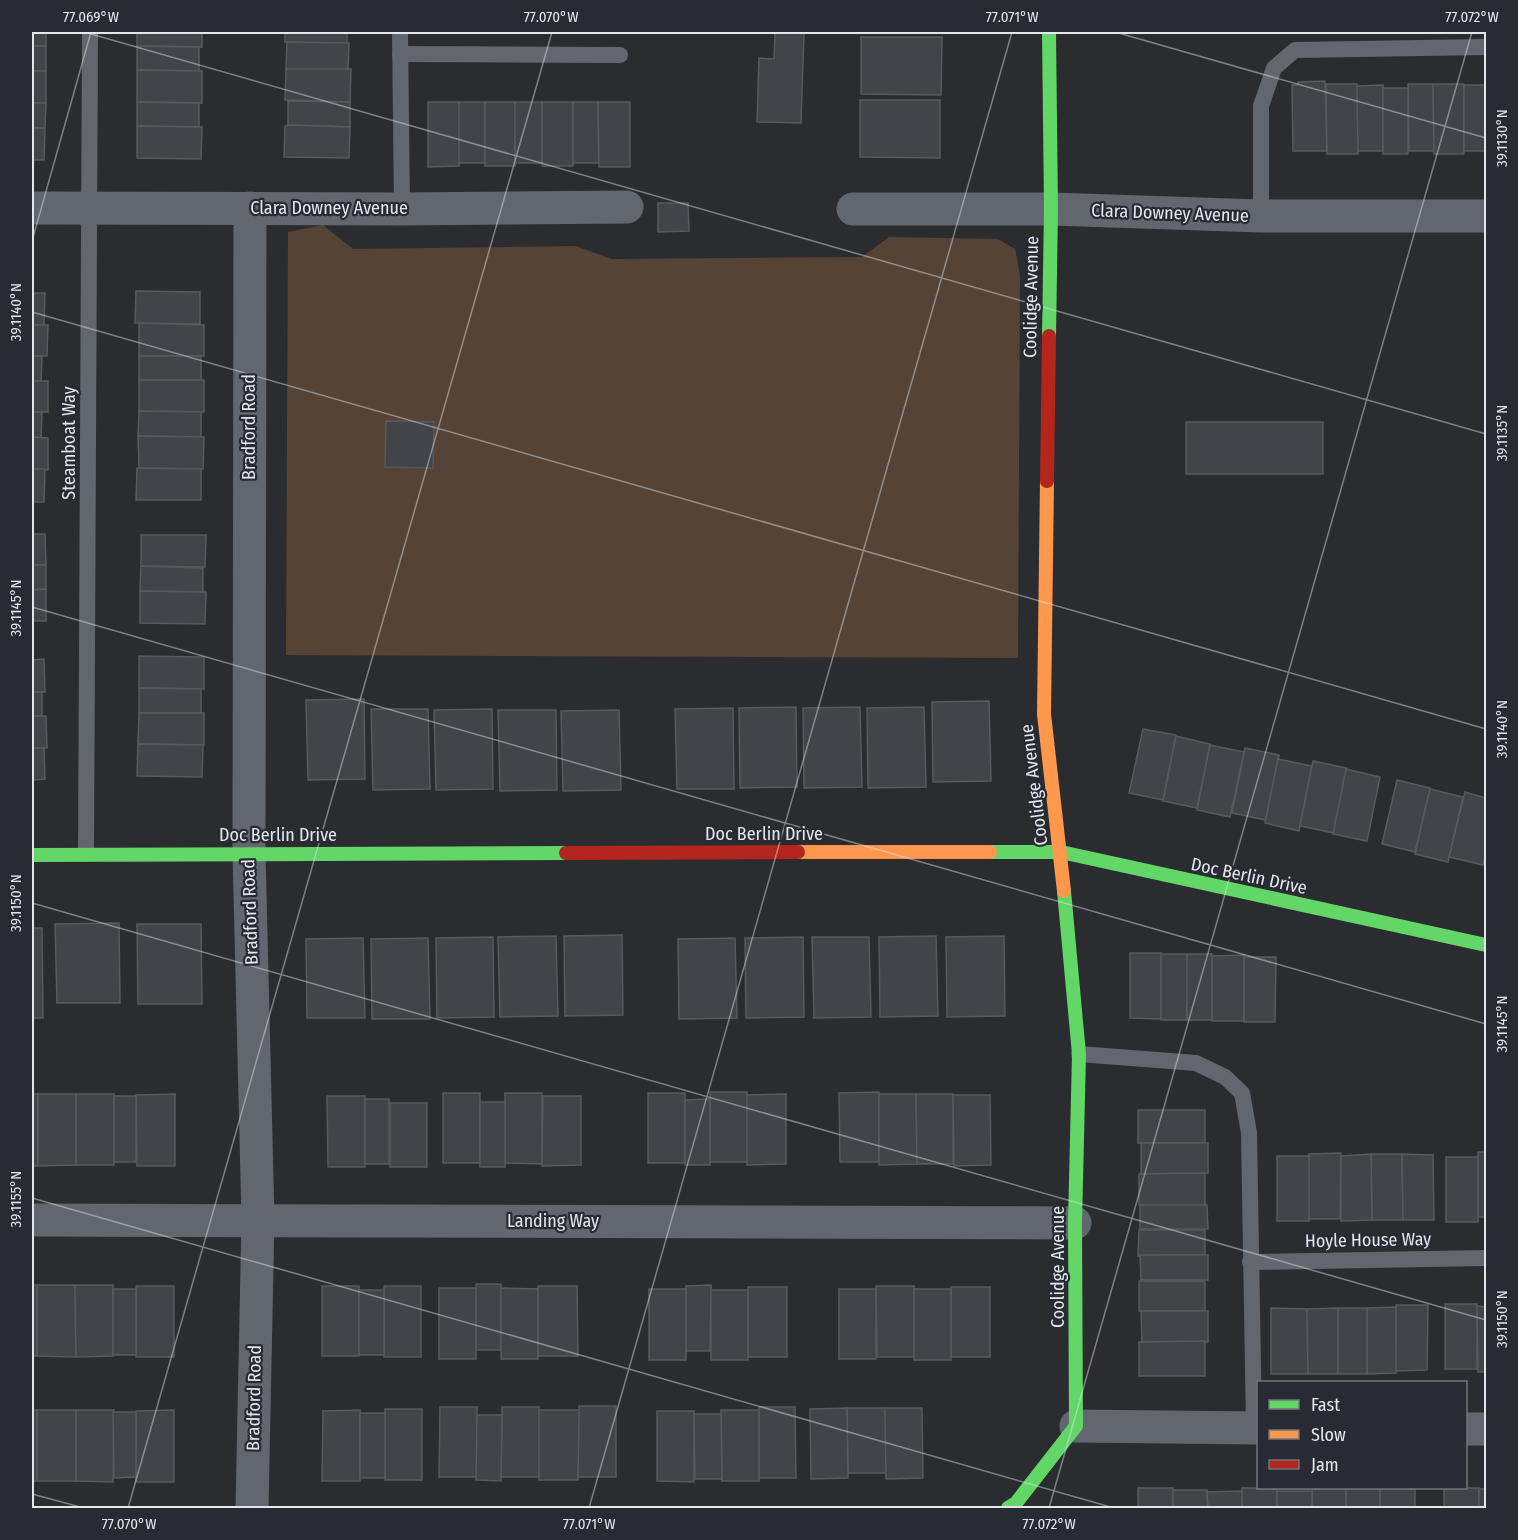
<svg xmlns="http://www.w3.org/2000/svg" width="1518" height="1540" viewBox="0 0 1518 1540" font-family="'Fira Sans Condensed',sans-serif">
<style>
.green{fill:#554436}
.building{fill:#42444a;stroke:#595a5e;stroke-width:1.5}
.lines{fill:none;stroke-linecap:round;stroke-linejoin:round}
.lane{stroke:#62666f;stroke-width:16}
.street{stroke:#62666f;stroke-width:33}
.fast{stroke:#63d668;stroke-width:14}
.slow{stroke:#ff974d;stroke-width:14}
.jam{stroke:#b3261e;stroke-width:14}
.ticks{fill:none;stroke:#e3e6eb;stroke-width:1.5;stroke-opacity:0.45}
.labels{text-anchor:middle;stroke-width:4.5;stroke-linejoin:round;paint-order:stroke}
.street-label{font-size:18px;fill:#e3e6eb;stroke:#282b33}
.neatline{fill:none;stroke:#e3e6eb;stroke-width:2}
.ticks-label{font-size:15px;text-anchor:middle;fill:#e3e6eb}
</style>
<rect width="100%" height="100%" fill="#2b2c30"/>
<!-- green -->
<path class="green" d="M323 225 353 249 576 246 611 259 862 257 889 237 998 239 1015 249 1020 275 1018 658 286 655 288 232Z"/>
<!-- building -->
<g class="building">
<rect x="32" y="32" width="14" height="14"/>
<path d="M137 32H202V47L137 46Z"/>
<path d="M285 32H347V44L285 42Z"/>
<path d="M775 33H804L801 123 757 122 759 58 774 59Z"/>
<path d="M861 37H942L941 95 861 94Z"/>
<path d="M287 42 349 43 348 69H286Z"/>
<rect x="32" y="46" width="14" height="25"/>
<path d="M137 46 199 47V71L137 70Z"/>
<path d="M286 69H351L350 102 285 100Z"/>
<path d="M137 70 202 71V103L137 102Z"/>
<rect x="32" y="71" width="14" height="32"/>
<path d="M1325 81 1327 151H1293L1292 85H1298V82Z"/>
<path d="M1326 84H1357L1358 154H1327Z"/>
<path d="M1408 84H1433L1434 151H1409Z"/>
<path d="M1433 84H1464V154H1434Z"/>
<path d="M1383 85V151H1358L1357 86Z"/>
<rect x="1464" y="85" width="22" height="66"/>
<rect x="1383" y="88" width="25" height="66"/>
<path d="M860 100H940V158L860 157Z"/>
<path d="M288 101 350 102V127L288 125Z"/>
<path d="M137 102 199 103V127L137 126Z"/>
<path d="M428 102H459V166L428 167Z"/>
<rect x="459" y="102" width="26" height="61"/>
<rect x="485" y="102" width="30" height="64"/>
<rect x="515" y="102" width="27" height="61"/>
<rect x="542" y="102" width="31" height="64"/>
<path d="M573 102H598L599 163H573Z"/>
<path d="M598 102H630V167H599Z"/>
<path d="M32 103H46L45 128H32Z"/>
<path d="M288 125 350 127 349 158 284 157 285 126Z"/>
<path d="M137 126 202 127 201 159 137 158Z"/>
<path d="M32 128H45L44 160H32Z"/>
<path d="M658 203H688L689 231 658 232Z"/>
<path d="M136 291 200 292V324L135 323Z"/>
<path d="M32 293H45L44 325H32Z"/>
<path d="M139 323 204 325V356H139Z"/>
<path d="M32 325H48L47 356H32Z"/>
<path d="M32 356H42L41 381H32Z"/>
<rect x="139" y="356" width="62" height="24"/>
<path d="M139 380H204V412L139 411Z"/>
<rect x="32" y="381" width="16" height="31"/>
<path d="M139 411 201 412V437L138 436Z"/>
<path d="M32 412H42L41 438 32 437Z"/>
<path d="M386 421 434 422 433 468 385 467Z"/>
<rect x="1186" y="422" width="137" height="52"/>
<path d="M138 436 204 437 203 469 139 468Z"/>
<path d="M32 437 48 438V470L32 469Z"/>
<path d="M137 468 201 469V500H136Z"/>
<path d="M32 469H45L44 502H32Z"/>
<path d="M32 534H45L46 565H32Z"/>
<path d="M141 535H206L205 567 141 566Z"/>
<path d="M32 565H46V589L32 590Z"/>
<path d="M141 566 203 568V592L140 591Z"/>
<path d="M46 589V621H32V590Z"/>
<path d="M140 591 206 592 205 624 140 623Z"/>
<path d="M139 656 204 657V689L139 688Z"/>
<path d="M44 659 45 692H32V660Z"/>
<path d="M139 688 201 689V713H139Z"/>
<rect x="32" y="692" width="10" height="24"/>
<path d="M364 699 365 779 308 780 306 700Z"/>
<path d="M989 701 991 781 933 782 932 702Z"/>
<path d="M796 707 797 787 740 788 739 708Z"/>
<path d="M860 707 862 787 804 788 803 708Z"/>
<path d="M924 707 926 787 868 788 867 708Z"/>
<path d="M733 708 734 789H677L675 709Z"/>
<path d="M371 709H428L430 789 373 790Z"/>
<path d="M492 709 493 789 436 790 434 710Z"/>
<path d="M498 710H556L557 790 500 791Z"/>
<path d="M619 710 621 790 563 791 561 711Z"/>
<path d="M139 713H204V745L138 744Z"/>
<path d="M32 716H46L47 748H32Z"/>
<path d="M1143 729 1176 735 1163 800 1129 793Z"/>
<path d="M1176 736 1210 744 1197 808 1163 801Z"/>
<path d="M138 744 203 745 202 777 137 776Z"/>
<path d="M1210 745 1244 752 1230 817 1197 810Z"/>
<path d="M32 748H44L45 779 32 780Z"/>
<path d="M1245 748 1279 755 1266 820 1232 813Z"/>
<path d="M1278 759 1312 766 1299 831 1265 823Z"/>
<path d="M1313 761 1347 768 1334 833 1300 826Z"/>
<path d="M1346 769 1380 777 1367 841 1333 834Z"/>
<path d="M1397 780 1430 788 1415 852 1382 844Z"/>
<path d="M1430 789 1463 797 1448 862 1415 854Z"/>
<path d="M1465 792 1486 798V852L1483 865 1449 857Z"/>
<path d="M119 923 120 1003H57L55 924Z"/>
<path d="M137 924H201L202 1004H138Z"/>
<path d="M32 928H42L43 1018H32Z"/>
<path d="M622 935 623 1015 565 1016 564 936Z"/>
<path d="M556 936 558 1016 500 1017 498 937Z"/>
<path d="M936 936 938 1016 880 1017 879 937Z"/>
<path d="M1004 936 1005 1016 947 1017 946 937Z"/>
<path d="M493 937 494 1017 437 1018 436 938Z"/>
<path d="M803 937 804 1017 746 1018 745 938Z"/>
<path d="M812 937H869L871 1017 814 1018Z"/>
<path d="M363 938 365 1018H307L306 939Z"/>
<path d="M428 938 430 1019H372L371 939Z"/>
<path d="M735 938 737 1018 679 1019 678 939Z"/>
<path d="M1130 953H1161V1019L1130 1018Z"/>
<rect x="1161" y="954" width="26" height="66"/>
<rect x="1187" y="954" width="25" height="66"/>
<path d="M1244 955V1021H1212V956Z"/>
<path d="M1244 957H1276L1275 1022H1244Z"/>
<rect x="710" y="1092" width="37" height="70"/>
<path d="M879 1092V1162H840L839 1093Z"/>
<rect x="443" y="1093" width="37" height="70"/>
<path d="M505 1093H542V1164L505 1163Z"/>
<rect x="648" y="1093" width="37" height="70"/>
<rect x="32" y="1094" width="6" height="72"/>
<path d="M38 1094H76V1165L38 1166Z"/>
<rect x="76" y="1094" width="38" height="71"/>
<path d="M175 1094V1166H137L136 1095Z"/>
<path d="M786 1094V1164L747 1165V1095Z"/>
<path d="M879 1094H916L917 1164 879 1165Z"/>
<path d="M916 1094H953V1164H917Z"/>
<path d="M953 1095H990L991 1165 954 1166Z"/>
<rect x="114" y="1096" width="22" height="66"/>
<path d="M327 1096H365V1167H328Z"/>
<path d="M543 1096H581V1165L542 1166Z"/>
<rect x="365" y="1099" width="24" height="65"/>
<path d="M710 1099V1165H685V1100Z"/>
<rect x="480" y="1102" width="25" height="65"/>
<rect x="390" y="1103" width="37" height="64"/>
<rect x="1138" y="1110" width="67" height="33"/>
<path d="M1141 1143H1208V1173L1141 1174Z"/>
<rect x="1478" y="1152" width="8" height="65"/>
<path d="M1341 1153 1340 1219H1309V1154Z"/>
<path d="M1371 1154H1402L1403 1220H1372Z"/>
<path d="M1371 1154 1372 1220 1341 1221V1156Z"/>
<path d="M1402 1154 1433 1155 1434 1220H1403Z"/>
<rect x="1277" y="1156" width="32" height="65"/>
<rect x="1446" y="1157" width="32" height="65"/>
<path d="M1205 1173V1205H1139V1174Z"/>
<path d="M1140 1205H1207L1208 1229H1140Z"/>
<path d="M1139 1230H1205V1255L1138 1256Z"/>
<path d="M1140 1255H1208V1280H1141Z"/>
<rect x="1139" y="1281" width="66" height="30"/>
<rect x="476" y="1284" width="25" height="66"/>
<rect x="32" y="1285" width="5" height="71"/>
<path d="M37 1285H75L76 1357 37 1356Z"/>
<path d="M75 1285H113V1356L76 1357Z"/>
<path d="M711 1285 710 1351H686V1286Z"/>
<rect x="136" y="1286" width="38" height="71"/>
<rect x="322" y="1286" width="37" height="70"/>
<rect x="384" y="1286" width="37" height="71"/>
<path d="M538 1286H577L578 1356H538Z"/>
<path d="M876 1286H914V1357H877Z"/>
<rect x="748" y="1287" width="39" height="70"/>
<rect x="951" y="1287" width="39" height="70"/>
<rect x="439" y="1288" width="37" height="71"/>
<path d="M501 1288 538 1289V1359H501Z"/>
<rect x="113" y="1289" width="23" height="66"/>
<rect x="649" y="1289" width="37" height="71"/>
<rect x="839" y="1289" width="37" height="70"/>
<rect x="914" y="1289" width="37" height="71"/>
<rect x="359" y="1290" width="25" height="65"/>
<rect x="711" y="1290" width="37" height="70"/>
<rect x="1445" y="1304" width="32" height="65"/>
<path d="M1396 1305H1428L1427 1370 1395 1371Z"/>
<path d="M1477 1306 1486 1307V1372H1478Z"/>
<path d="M1396 1307V1373L1367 1374V1308Z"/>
<path d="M1271 1308 1307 1309 1308 1374H1271Z"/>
<path d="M1338 1308V1374H1308L1307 1309Z"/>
<rect x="1338" y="1308" width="29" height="66"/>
<path d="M1141 1311H1208V1342H1142Z"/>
<path d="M1205 1341V1376H1139V1342Z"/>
<path d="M579 1406H616V1477H578Z"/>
<path d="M440 1407H477V1477H439Z"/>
<path d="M502 1407H539V1477H501Z"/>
<path d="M759 1407H795L796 1478H759Z"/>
<path d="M847 1408H885L886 1473H848Z"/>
<path d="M847 1408 848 1478 811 1479 810 1409Z"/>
<path d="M885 1408H922L923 1478 886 1479Z"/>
<rect x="385" y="1409" width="37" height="71"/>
<rect x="32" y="1410" width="5" height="71"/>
<rect x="37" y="1410" width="39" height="71"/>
<path d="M76 1410H114L113 1482 76 1481Z"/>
<path d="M174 1410V1482H136V1411Z"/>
<path d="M360 1410V1481H322L323 1411Z"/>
<path d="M539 1410H579L578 1480H539Z"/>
<path d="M721 1410H759V1481H722Z"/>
<path d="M657 1411H694V1482L657 1481Z"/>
<path d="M113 1412H136V1477L114 1478Z"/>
<rect x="360" y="1413" width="25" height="65"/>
<path d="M694 1414H721L722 1479H695Z"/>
<path d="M477 1415H502L501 1481 476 1480Z"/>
<rect x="1138" y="1488" width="35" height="20"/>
<rect x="1242" y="1488" width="35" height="20"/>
<rect x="1312" y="1488" width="34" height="20"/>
<rect x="1346" y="1488" width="34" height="20"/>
<rect x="1380" y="1488" width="35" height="20"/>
<rect x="1444" y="1488" width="35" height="20"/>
<rect x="1479" y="1489" width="7" height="19"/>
<path d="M1173 1490H1207L1208 1508H1173Z"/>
<path d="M1242 1491V1508H1208L1207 1492Z"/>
<rect x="1277" y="1491" width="35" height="17"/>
</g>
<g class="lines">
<!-- lane -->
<g class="lane">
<path d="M400 32 402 209"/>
<path d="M400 54 620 55"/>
<path d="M1261 216V106L1274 68 1295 50 1486 47"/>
<path d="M86 854 90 32"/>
<path d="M1079 1054 1196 1063 1225 1077 1242 1093 1249 1133 1254 1427"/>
<path d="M1250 1262 1486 1258"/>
</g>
<!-- street -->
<g class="street">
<path d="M32 208 402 209 627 207"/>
<path d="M250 208 249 853 258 1219 252 1508"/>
<path d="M853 209H1051L1261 216H1486"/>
<path d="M32 1220 1075 1223"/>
<path d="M1076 1426 1258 1428"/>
<path d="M1466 1429H1486"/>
</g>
<!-- fast -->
<g class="fast">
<path d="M1049 32 1051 209 1049 336"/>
<path d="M990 852H1061L1486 945"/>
<path d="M32 855 566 853"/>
<path d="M1008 1508 1016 1503 1076 1426 1075 1223 1079 1054 1064 891"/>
</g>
<!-- slow -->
<g class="slow">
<path d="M1047 481 1044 714 1064 891"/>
<path d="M798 852H990"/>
</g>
<!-- jam -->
<g class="jam">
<path d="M1047 481 1049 336"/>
<path d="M566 853 798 852"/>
</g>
</g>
<!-- ticks -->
<path class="ticks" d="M84 32 1486 434M1115 32 1486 138M32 241 91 32M32 312 1486 729M32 607 1486 1024M32 903 1486 1320M32 1198 1114 1508M32 1494 84 1508M128 1508 552 32M589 1508 1012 32M1049 1508 1472 32"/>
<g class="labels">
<!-- street labels -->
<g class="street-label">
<text x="329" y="214">Clara Downey Avenue</text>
<text transform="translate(1170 213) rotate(2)" y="6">Clara Downey Avenue</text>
<text transform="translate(1031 297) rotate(-89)" y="6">Coolidge Avenue</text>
<text transform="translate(249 427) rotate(-90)" y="6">Bradford Road</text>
<text transform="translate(69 443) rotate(-90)" y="6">Steamboat Way</text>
<text transform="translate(1034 785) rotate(-97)" y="6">Coolidge Avenue</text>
<text x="764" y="840">Doc Berlin Drive</text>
<text x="278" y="841">Doc Berlin Drive</text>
<text transform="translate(1249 876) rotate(12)" y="6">Doc Berlin Drive</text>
<text transform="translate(250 912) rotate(-92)" y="6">Bradford Road</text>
<text x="553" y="1227">Landing Way</text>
<text transform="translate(1368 1240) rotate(-1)" y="6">Hoyle House Way</text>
<text transform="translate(1058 1267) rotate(-90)" y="6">Coolidge Avenue</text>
<text transform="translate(254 1398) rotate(-89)" y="6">Bradford Road</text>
</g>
</g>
<!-- border -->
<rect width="1518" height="1540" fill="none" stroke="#282b33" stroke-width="66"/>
<!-- legend -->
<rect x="1257" y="1381" width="210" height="108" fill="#282b33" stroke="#73767d" stroke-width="1.5"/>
<rect x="1269" y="1400" width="30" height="9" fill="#63d668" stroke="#73767d" stroke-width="1.5"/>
<text x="1311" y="1411" font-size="18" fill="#e3e6eb">Fast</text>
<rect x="1269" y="1430" width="30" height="9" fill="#ff974d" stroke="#73767d" stroke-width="1.5"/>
<text x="1311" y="1441" font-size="18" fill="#e3e6eb">Slow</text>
<rect x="1269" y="1460" width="30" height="9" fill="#b3261e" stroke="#73767d" stroke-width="1.5"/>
<text x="1311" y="1471" font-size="18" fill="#e3e6eb">Jam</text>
<rect x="33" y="33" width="1452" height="1474" class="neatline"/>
<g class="ticks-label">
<text x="91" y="22">77.069°W</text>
<text x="551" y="22">77.070°W</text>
<text x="1012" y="22">77.071°W</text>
<text x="1472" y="22">77.072°W</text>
<text transform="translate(1502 138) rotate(-90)" y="5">39.1130°N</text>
<text transform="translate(16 312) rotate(-90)" y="5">39.1140°N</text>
<text transform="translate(1502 433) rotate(-90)" y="5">39.1135°N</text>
<text transform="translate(16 608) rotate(-90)" y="5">39.1145°N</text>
<text transform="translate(1502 729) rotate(-90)" y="5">39.1140°N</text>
<text transform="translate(16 903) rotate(-90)" y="5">39.1150°N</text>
<text transform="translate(1502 1024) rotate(-90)" y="5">39.1145°N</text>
<text transform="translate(16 1199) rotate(-90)" y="5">39.1155°N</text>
<text transform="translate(1502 1319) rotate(-90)" y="5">39.1150°N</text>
<text x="129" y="1529">77.070°W</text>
<text x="589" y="1529">77.071°W</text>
<text x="1049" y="1529">77.072°W</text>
</g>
</svg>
